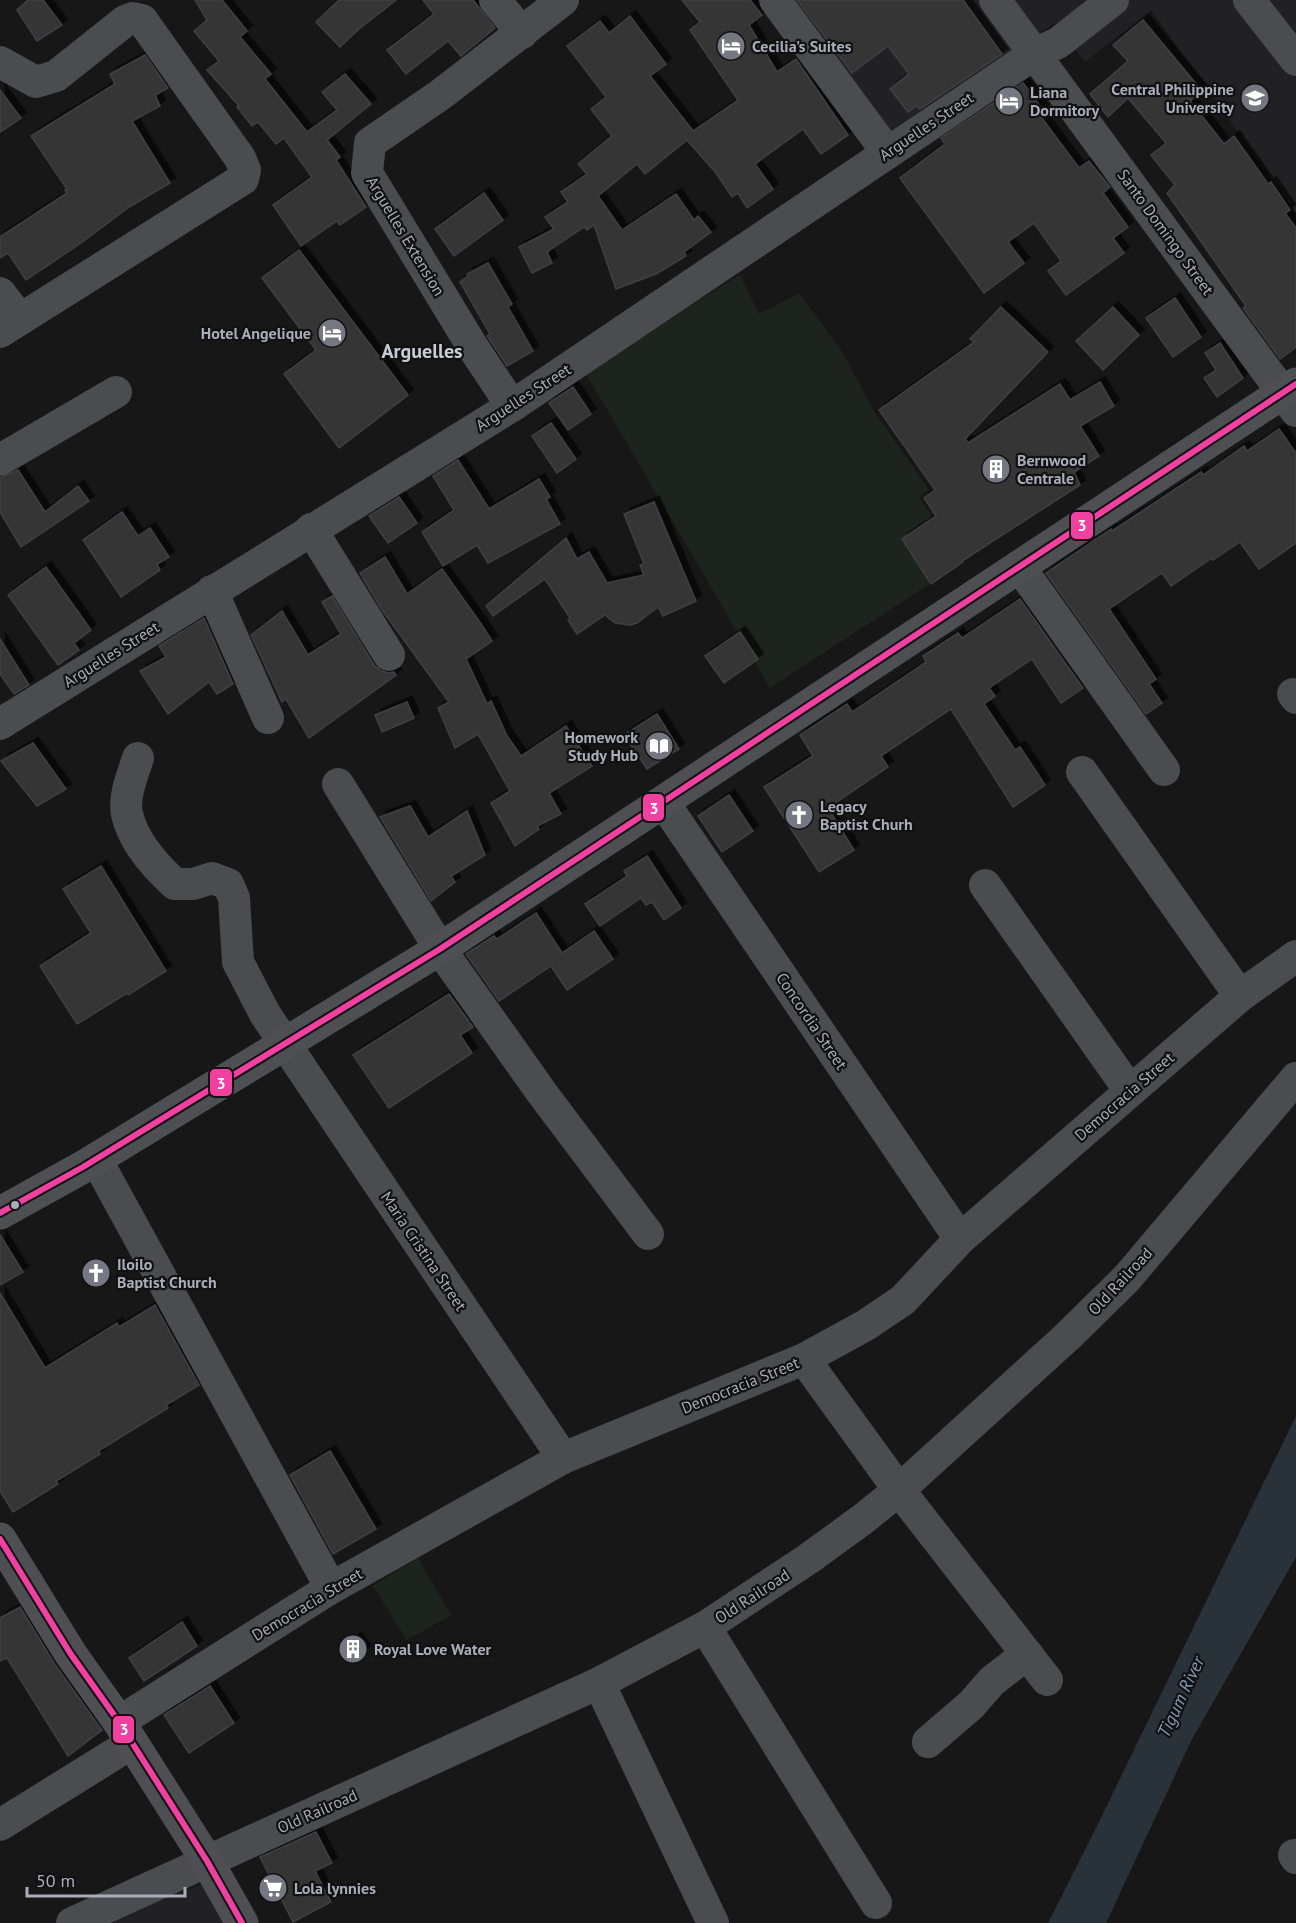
<svg xmlns="http://www.w3.org/2000/svg" width="1296" height="1923" viewBox="0 0 1296 1923" font-family="'PT Sans',sans-serif">
<style>
.built{fill:#212123}
.green{fill:#1d241e}
.water{fill:#2a3239}
.building{fill:#353536;stroke:#3f4043;stroke-width:1.5;filter:url(#shadow)}
.lines{fill:none;stroke-linecap:round;stroke-linejoin:round}
.minor{stroke:#4b4c50;stroke-width:32}
.major{stroke:#4d4f52;stroke-width:33}
.bus-1-casing{stroke:#111113;stroke-width:10}
.bus-1{stroke:#f240a1;stroke-width:6}
.bus-dot{fill:#a8adb8;stroke:#111113;stroke-width:2}
.labels{text-anchor:middle;stroke-width:4.5;stroke-linejoin:round;paint-order:stroke}
.poi-label{font-size:16px;font-weight:bold;fill:#a8adb8;stroke:#111113;text-anchor:start}
.street-label{font-size:16px;fill:#a8adb8;stroke:#111113}
.water-label{font-size:18px;font-style:italic;fill:#7f9bb3;stroke:#111113}
.quarter-label{font-size:20px;font-weight:bold;fill:#c9ccd4;stroke:#111113}
.line-badge{stroke:#111113;stroke-width:2}
.badge-label{font-size:16px;text-anchor:middle;font-weight:bold;fill:#fff}
</style>
<defs>
<filter id="shadow"><feDropShadow dx="5.5" dy="-5.5" stdDeviation="0" flood-color="#0009"/></filter>
</defs>
<rect width="100%" height="100%" fill="#171717"/>
<!-- built -->
<g class="built">
<path d="M791 0H1296V213L1151 10 1085 62 1055 23 888 134Z"/>
<path d="M203 1884 224 1923H115L113 1918Z"/>
</g>
<!-- green -->
<g class="green">
<path d="M740 275 759 314 799 293 841 350 875 413 929 490 919 497 963 562 770 688 584 370Z"/>
<path d="M418 1558 451 1615 407 1640 373 1586Z"/>
</g>
<!-- water -->
<path class="water" d="M1296 1416V1557L1191 1741 1106 1923H1048L1096 1828Z"/>
<!-- building -->
<g class="building">
<path d="M28 0H43L62 25 37 41 17 10Z"/>
<path d="M195 0H222L247 31 240 37 271 74 265 79 307 132 337 110 322 92 345 74 371 104 327 140 340 157 336 160 366 207 340 225 337 221 301 246 273 205 312 177 284 138 276 144 258 122 252 126 237 107 239 106 207 70 219 61 194 31 207 20Z"/>
<path d="M339 0H396L359 29 340 47 316 22Z"/>
<path d="M423 0H473L495 28 461 56 448 41 406 74 387 50 434 14Z"/>
<path d="M682 0H750L762 15 749 25 777 72 796 59 848 135 821 154 803 129 755 164 773 189 747 208 738 193 732 197 716 173 687 140 645 174 637 164 598 196 622 230 676 194 694 220 698 216 711 232 684 252 686 256 656 274 616 289 594 225 587 230 584 227 547 252 552 263 532 273 519 247 554 229 545 217 568 202 561 192 587 174 578 164 612 136 591 109 606 97 567 46 600 21 609 33 630 16 666 64 650 76 693 131 738 100 690 30 700 22Z"/>
<path d="M797 0H963L1002 54 920 109 917 106 908 112 890 89 909 74 888 46 852 73Z"/>
<path d="M1143 20 1202 91 1190 101 1224 144 1234 136 1268 184 1271 182 1290 210 1285 213 1296 228V347L1280 359 1243 308 1246 306 1167 193 1175 185 1151 155 1166 143 1128 98 1108 117 1090 94 1128 61 1113 45Z"/>
<path d="M145 55 168 88 155 95 160 106 132 121 170 183 129 207 81 243 26 280 8 253 0 258V237L67 193 65 190 67 189 31 136 115 84 110 74Z"/>
<path d="M1023 83 1043 110 1038 113 1079 168 1089 161 1110 187 1103 193 1128 227 1113 238 1124 253 1066 295 1048 271 1061 261 1034 223 1008 242 1024 263 984 293 900 178 945 144 941 138Z"/>
<path d="M0 90 21 118 0 132Z"/>
<path d="M484 193 503 220 454 256 435 229Z"/>
<path d="M299 250 408 395 339 448 284 374 316 350 262 278Z"/>
<path d="M488 263 512 304 508 307 533 351 507 366 487 336 490 334 460 282 468 276 467 274Z"/>
<path d="M1175 298 1201 337 1173 357 1146 318Z"/>
<path d="M1001 307 1048 352 965 439 968 443 1060 384 1070 400 1100 382 1114 406 1080 426 1099 456 1074 472 1080 485 962 561 963 562 931 584 902 539 936 516 924 498 935 490 879 410 974 342 970 339Z"/>
<path d="M1113 307 1139 335 1103 370 1076 341Z"/>
<path d="M1220 343 1243 378 1217 397 1204 378 1216 370 1205 353Z"/>
<path d="M573 387 591 414 568 430 549 403Z"/>
<path d="M551 423 576 459 557 473 532 436Z"/>
<path d="M1279 429 1296 453V543L1259 569 1240 542 1213 560 1212 558 1171 586 1162 573 1109 609 1156 679 1149 684 1162 703 1146 714 1046 573 1111 529 1112 531 1201 472 1203 475 1244 446 1247 451Z"/>
<path d="M458 460 489 509 539 479 550 497 546 499 560 524 488 563 477 545 443 566 422 532 454 510 433 476Z"/>
<path d="M18 470 45 512 78 486 89 501 21 547 0 512V478Z"/>
<path d="M399 497 417 523 388 543 369 516Z"/>
<path d="M654 502 696 601 663 616 658 607 637 623 630 625 615 623 605 615 577 634 568 620 570 618 545 579 493 616 486 606 566 538 577 559 589 552 607 583 644 575 640 565 644 564 624 514Z"/>
<path d="M122 512 138 536 150 528 169 557 157 564 160 570 121 597 83 540Z"/>
<path d="M385 557 407 594 442 569 481 624 492 641 466 659 487 704 491 701 507 736 521 756 566 726 592 766 549 793 561 814 537 826 539 829 515 846 491 803 510 791 478 734 455 748 438 708 449 702 382 610 360 573Z"/>
<path d="M46 567 91 630 74 643 79 650 58 665 8 595Z"/>
<path d="M332 596 374 665 381 671 389 673 394 672 396 675 309 738 286 699 282 702 251 635 282 611 308 655 341 634 322 602Z"/>
<path d="M1020 599 1083 688 1061 703 1032 659 989 688 995 696 984 704 1015 750 1020 747 1045 785 1013 807 951 709 881 756 888 767 828 808 854 850 819 872 764 787 813 756 800 735 847 704 852 712 926 662 923 656 958 633 962 638Z"/>
<path d="M204 618 233 684 217 694 209 682 168 714 140 671 166 657 159 646Z"/>
<path d="M740 632 758 659 724 683 705 656Z"/>
<path d="M0 639 29 685 14 694 0 674Z"/>
<path d="M407 702 414 718 382 732 375 715Z"/>
<path d="M657 714 679 749 647 769 624 735Z"/>
<path d="M33 743 66 789 37 806 1 761Z"/>
<path d="M729 795 753 831 722 852 698 816Z"/>
<path d="M410 806 428 837 467 811 485 855 451 876 455 882 431 901 380 817Z"/>
<path d="M647 856 681 908 664 920 652 902 646 905 641 898 600 926 585 904 627 876 624 871Z"/>
<path d="M101 866 166 971 128 995 127 993 77 1024 40 966 91 933 63 889Z"/>
<path d="M536 913 562 953 594 931 613 959 567 990 551 966 499 1001 466 954 494 936 497 939Z"/>
<path d="M449 994 473 1027 460 1035 472 1053 389 1108 353 1055Z"/>
<path d="M0 1235 23 1272 0 1285Z"/>
<path d="M0 1293 45 1368 117 1323 119 1327 155 1305 199 1385 166 1405 168 1408 98 1451 100 1454 56 1481 58 1484 13 1512 0 1491Z"/>
<path d="M330 1451 376 1529 333 1554 290 1475Z"/>
<path d="M20 1607 54 1663 102 1730 68 1756 7 1658 0 1661V1618Z"/>
<path d="M182 1622 197 1646 144 1681 129 1658Z"/>
<path d="M356 1638 366 1651 350 1662 340 1647Z"/>
<path d="M210 1686 234 1723 189 1753 164 1715Z"/>
<path d="M316 1832 332 1863 315 1871 331 1902 293 1922 260 1857Z"/>
</g>
<g class="lines">
<!-- minor -->
<g class="minor">
<path d="M495 0 522 33"/>
<path d="M775 0 887 152"/>
<path d="M995 0 1296 411"/>
<path d="M1249 0 1296 60"/>
<path d="M0 62 36 82 56 76 125 21 133 18 142 20 240 158 245 170 243 179 0 332"/>
<path d="M0 293 20 319"/>
<path d="M512 406 474 349 367 173 370 143 440 95 563 0"/>
<path d="M0 460 116 392"/>
<path d="M311 529 389 655"/>
<path d="M1019 566 1164 770"/>
<path d="M212 591 268 718"/>
<path d="M1293 694 1296 698"/>
<path d="M0 724 512 406 1036 53 1058 43 1113 0"/>
<path d="M138 758C133 774 123 797 127 814 133 841 155 866 175 884H193L212 878 228 884 234 898 238 962 265 1014 563 1458"/>
<path d="M1082 772 1240 996"/>
<path d="M338 784 440 949 542 1093 648 1234"/>
<path d="M664 803 960 1239"/>
<path d="M985 885 1130 1091"/>
<path d="M96 1159 331 1588"/>
<path d="M804 1359 899 1490 1047 1680"/>
<path d="M705 1627 876 1903"/>
<path d="M599 1683 713 1923"/>
<path d="M119 1722 331 1588 563 1458 804 1359 866 1325 903 1300 960 1239 1240 996 1296 956"/>
<path d="M928 1742 971 1705 992 1681 1027 1654"/>
<path d="M0 1825 132 1743"/>
<path d="M1294 1855 1296 1858"/>
<path d="M72 1923 599 1683 705 1627 808 1559 863 1519 899 1490 1068 1336 1127 1278 1296 1078"/>
</g>
<!-- major -->
<g class="major">
<path d="M0 1213 83 1167 440 949 1296 384"/>
<path d="M0 1539 70 1653 119 1722 207 1861 242 1923"/>
</g>
<!-- bus-1 casing -->
<g class="bus-1-casing">
<g id="bus-1">
<path d="M0 1213 83 1167 440 949 1296 384"/>
<path d="M0 1539 70 1653 119 1722 207 1861 242 1923"/>
</g>
</g>
<!-- bus-1 -->
<use href="#bus-1" class="bus-1"/>
</g>
<!-- icons -->
<defs>
<g id="hotel-disc" transform="scale(1.5)"><circle r="9.5" fill="#757880" stroke="#111113"/><path d="M-6-4.5h1.5V1H6V5H4.5V3h-9V5H-6ZM-4 0a1.8 1.8 0 1 1 3.6 0ZM.5 0V-2.5h3Q6-2.5 6 0Z" fill="#fff"/></g>
<g id="university-disc" transform="scale(1.5)"><circle r="9.5" fill="#757880" stroke="#111113"/><path d="M0-5L7-2L0 1L-7-2ZM-4 1L0 2.5L4 1V4Q0 6-4 4Z" fill="#fff"/></g>
<g id="building-disc" transform="scale(1.5)"><circle r="9.5" fill="#757880" stroke="#111113"/><path d="M-4-6H4V6H1V3H-1V6H-4ZM-2.5-4.3h1.7v1.8h-1.7ZM.8-4.3h1.7v1.8H.8ZM-2.5-1h1.7V.8h-1.7ZM.8-1h1.7V.8H.8Z" fill="#fff"/></g>
<g id="library-disc" transform="scale(1.5)"><circle r="9.5" fill="#757880" stroke="#111113"/><path d="M-6-4Q-3-5.5-.7-3.5V5Q-3 3-6 4ZM6-4Q3-5.5 .7-3.5V5Q3 3 6 4Z" fill="#fff"/></g>
<g id="church-disc" transform="scale(1.5)"><circle r="9.5" fill="#757880" stroke="#111113"/><path d="M-1.2-6h2.4v3.5h3.3v2.4h-3.3V6h-2.4V-.1h-3.3v-2.4h3.3Z" fill="#fff"/></g>
<g id="supermarket-disc" transform="scale(1.5)"><circle r="9.5" fill="#757880" stroke="#111113"/><path d="M-6-5.5h2.5l.6 2H6L4.5 2H-2.5L-4.4-4H-6ZM-1.5 3.2a1.3 1.3 0 1 0 .1 0ZM3 3.2a1.3 1.3 0 1 0 .1 0Z" fill="#fff"/></g>
</defs>
<g fill-rule="evenodd">
<use href="#hotel-disc" x="731" y="46"/>
<use href="#university-disc" x="1255" y="98"/>
<use href="#hotel-disc" x="1009" y="101"/>
<use href="#hotel-disc" x="332" y="333"/>
<use href="#building-disc" x="996" y="469"/>
<use href="#library-disc" x="659" y="746"/>
<use href="#church-disc" x="799" y="815"/>
<use href="#church-disc" x="96" y="1273"/>
<use href="#building-disc" x="353" y="1649"/>
<use href="#supermarket-disc" x="273" y="1888"/>
</g>
<!-- markers -->
<circle class="bus-dot" cx="15" cy="1205" r="5"/>
<g class="labels">
<!-- poi labels -->
<g class="poi-label">
<text x="752" y="52">Cecilia's Suites</text>
<text x="1234" y="95" text-anchor="end">Central Philippine<tspan x="1234" dy="18">University</tspan></text>
<text x="1030" y="98">Liana<tspan x="1030" dy="18">Dormitory</tspan></text>
<text x="311" y="339" text-anchor="end">Hotel Angelique</text>
<text x="1017" y="466">Bernwood<tspan x="1017" dy="18">Centrale</tspan></text>
<text x="638" y="743" text-anchor="end">Homework<tspan x="638" dy="18">Study Hub</tspan></text>
<text x="820" y="812">Legacy<tspan x="820" dy="18">Baptist Churh</tspan></text>
<text x="117" y="1270">Iloilo<tspan x="117" dy="18">Baptist Church</tspan></text>
<text x="374" y="1655">Royal Love Water</text>
<text x="294" y="1894">Lola lynnies</text>
</g>
<!-- street labels -->
<g class="street-label">
<text transform="translate(926 126) rotate(-34)" y="6">Arguelles Street</text>
<text transform="translate(1166 232) rotate(54)" y="6">Santo Domingo Street</text>
<text transform="translate(406 236) rotate(59)" y="6">Arguelles Extension</text>
<text transform="translate(523 397) rotate(-33)" y="6">Arguelles Street</text>
<text transform="translate(111 654) rotate(-32)" y="6">Arguelles Street</text>
<text transform="translate(812 1021) rotate(56)" y="6">Concordia Street</text>
<text transform="translate(1124 1096) rotate(-41)" y="6">Democracia Street</text>
<text transform="translate(424 1251) rotate(56)" y="6">Maria Cristina Street</text>
<text transform="translate(1120 1281) rotate(-47)" y="6">Old Railroad</text>
<text transform="translate(740 1385) rotate(-22)" y="6">Democracia Street</text>
<text transform="translate(752 1596) rotate(-33)" y="6">Old Railroad</text>
<text transform="translate(307 1604) rotate(-31)" y="6">Democracia Street</text>
<text transform="translate(317 1811) rotate(-24)" y="6">Old Railroad</text>
</g>
<!-- water labels -->
<g class="water-label">
<text transform="translate(1181 1697) rotate(-65)" y="6">Tigum River</text>
</g>
<!-- quarter labels -->
<g class="quarter-label">
<text x="422" y="358">Arguelles</text>
</g>
</g>
<g class="line-badge">
<rect x="1070" y="511" width="24" height="29" rx="6" fill="#f240a1"/>
<rect x="642" y="793" width="23" height="29" rx="6" fill="#f240a1"/>
<rect x="209" y="1068" width="24" height="29" rx="6" fill="#f240a1"/>
<rect x="112" y="1715" width="23" height="29" rx="6" fill="#f240a1"/>
</g>
<g class="badge-label">
<text x="1082" y="531">3</text>
<text x="654" y="814">3</text>
<text x="221" y="1089">3</text>
<text x="124" y="1735">3</text>
</g>
<!-- scale -->
<path d="M27 1887v9h158v-9" fill="none" stroke="#a8adb8" stroke-width="3"/>
<text x="36" y="1887" font-size="18" fill="#a8adb8" stroke="#111113" stroke-width="4.5" paint-order="stroke">50 m</text>
</svg>
